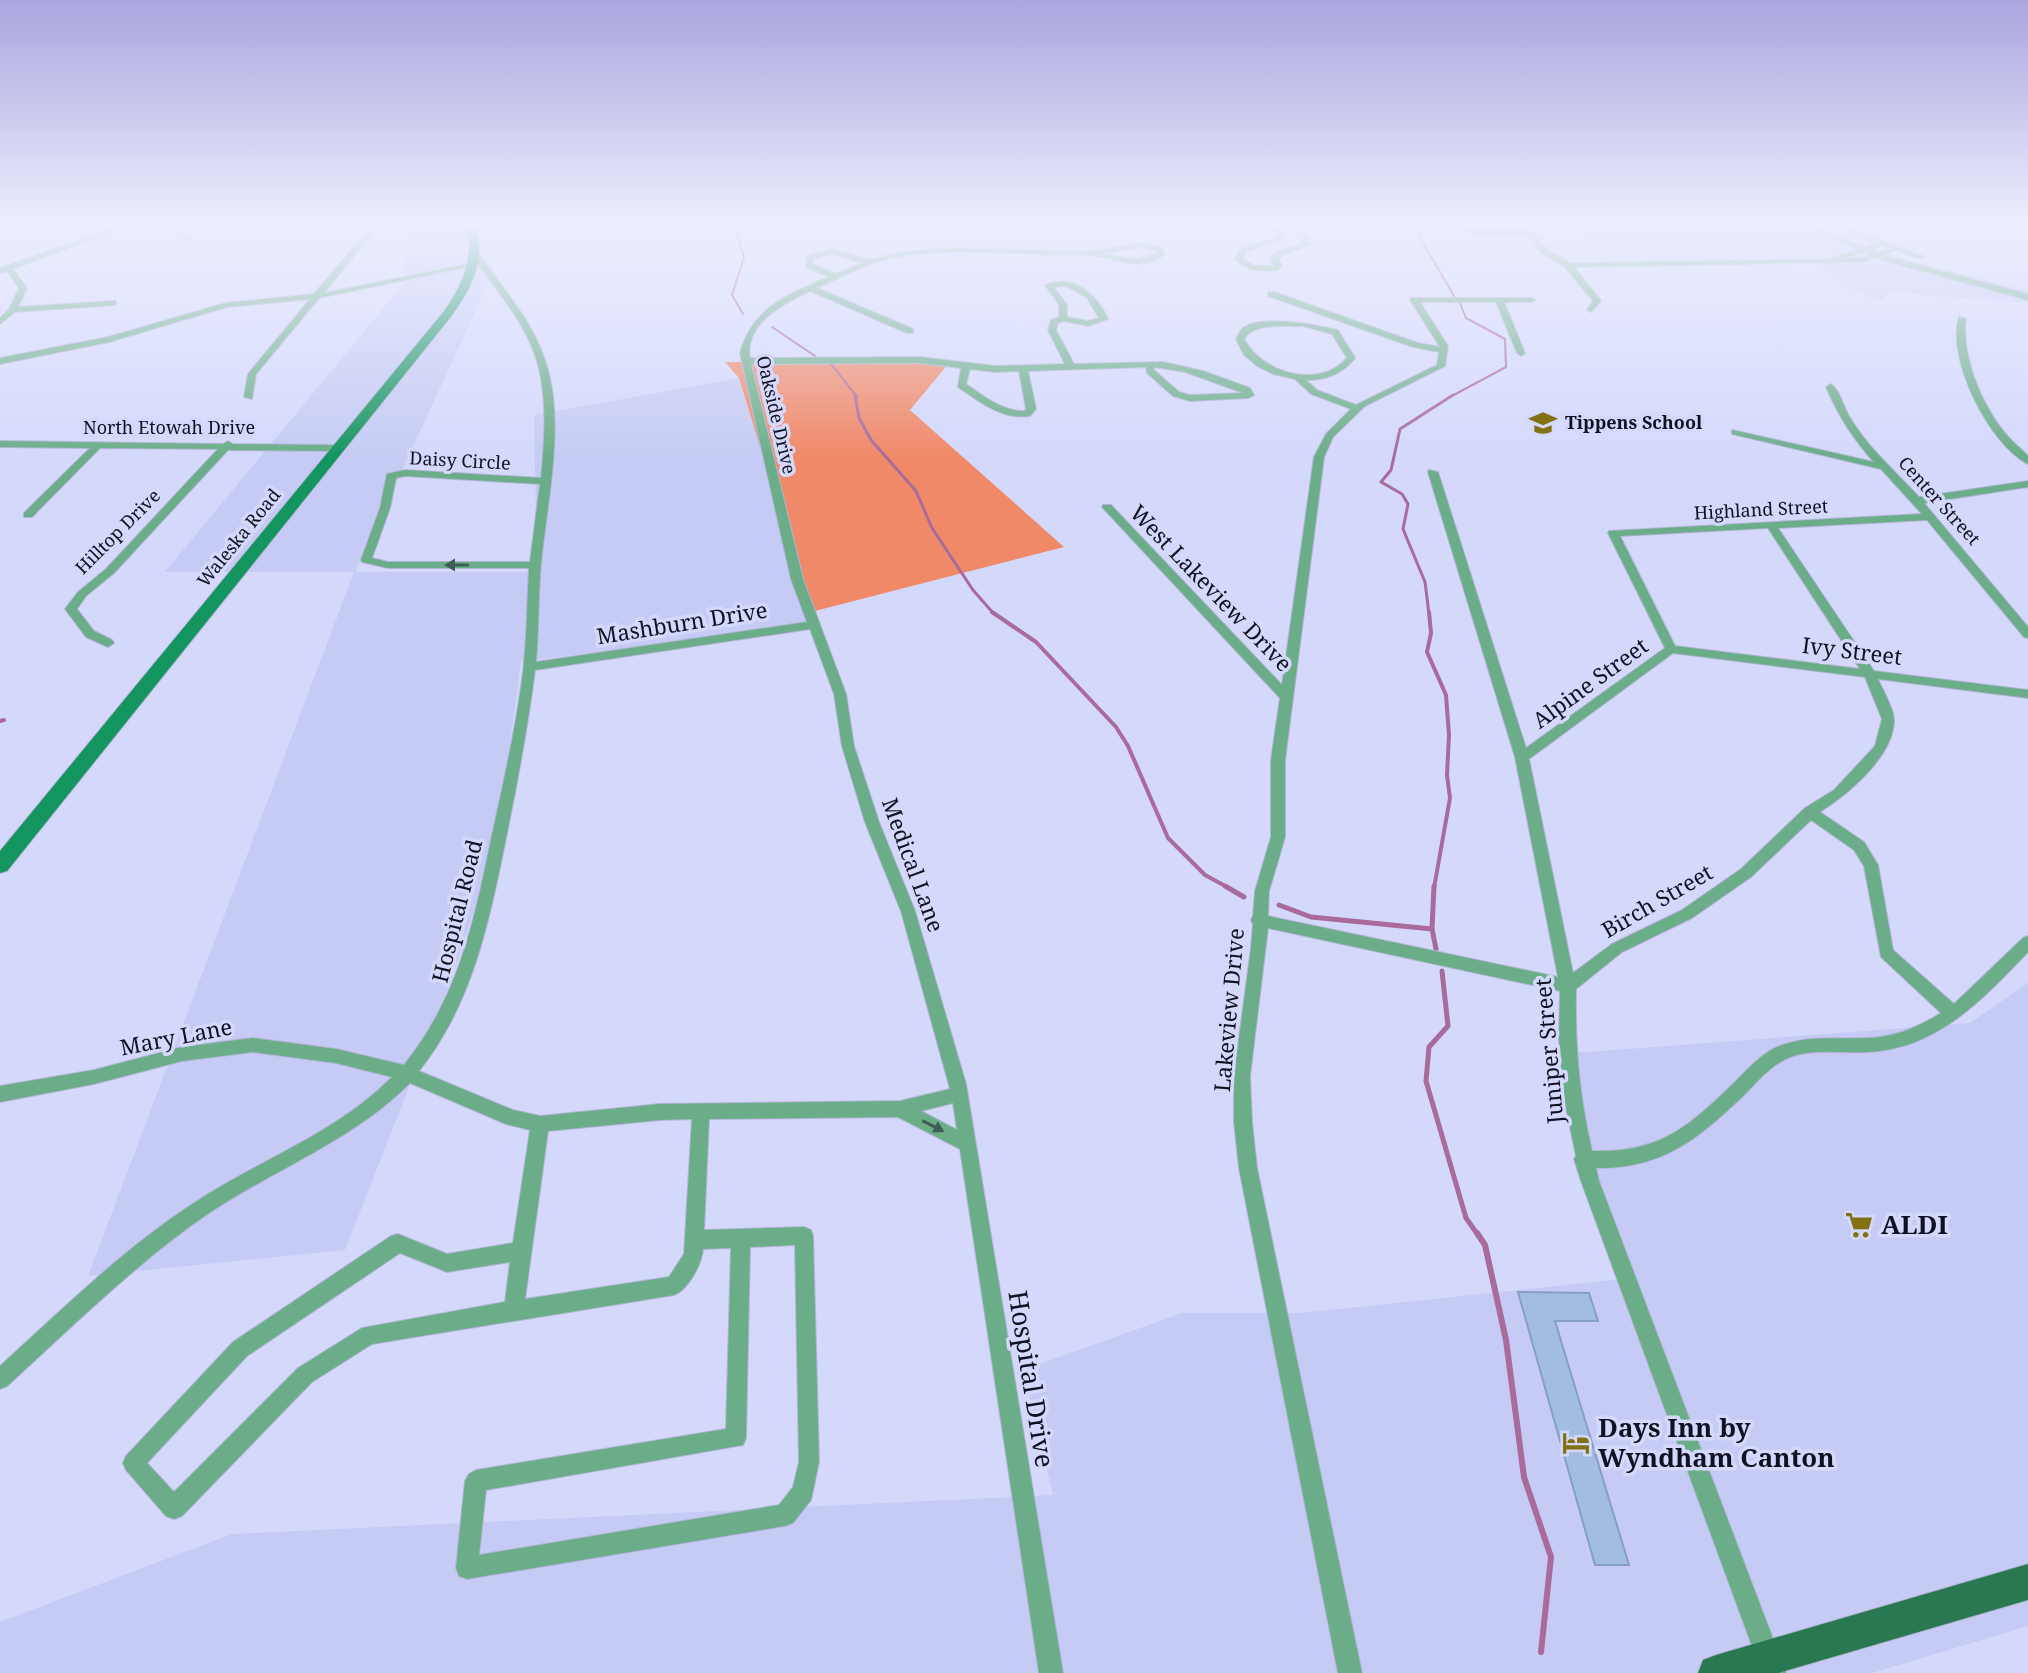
<svg xmlns="http://www.w3.org/2000/svg" width="2028" height="1673" viewBox="0 0 2028 1673" font-family="'Noto Serif',serif">
<style>
.built{fill:#c5cbf4}
.forest{fill:#f08968}
.lines{fill:none;stroke-linecap:round;stroke-linejoin:round}
.stream-far4{stroke:#a96a9c;stroke-width:2}
.stream-far3{stroke:#a96a9c;stroke-width:3}
.stream-far2{stroke:#a96a9c;stroke-width:4}
.stream-far1{stroke:#a96a9c;stroke-width:5}
.stream{stroke:#a96a9c;stroke-width:6}
.building{fill:#a3bce1;stroke:#879fc3;stroke-width:2}
.minor-casing{stroke:#b1b5d5;stroke-width:2}
.tertiary-casing{stroke:#b1b5d5;stroke-width:2}
.secondary-casing{stroke:#b1b5d5;stroke-width:2}
.primary-casing{stroke:#b1b5d5;stroke-width:2}
.minor{fill:#6bad88;fill-rule:evenodd}
.tertiary{fill:#6bad88;fill-rule:evenodd}
.secondary{fill:#14945f;fill-rule:evenodd}
.primary{fill:#297851;fill-rule:evenodd}
.oneway{fill:#3e6054}
.labels{text-anchor:middle;stroke-width:7;stroke-linejoin:round;paint-order:stroke}
.far-street-label{font-size:18px;fill:#111221;stroke:#d4d9fc}
.far-poi-label{font-size:18px;font-weight:bold;fill:#111221;stroke:#d4d9fc;text-anchor:start}
.street-label{font-size:22px;fill:#111221;stroke:#d4d9fc}
.near-poi-label{font-size:26px;font-weight:bold;fill:#111221;stroke:#d4d9fc;text-anchor:start}
.near-street-label{font-size:26px;fill:#111221;stroke:#d4d9fc}
</style>
<rect width="100%" height="100%" fill="#d4d9fc"/>
<!-- built -->
<g class="built">
<path d="M405 224H474L494 271 355 572H537L534 415 739 378 817 628 521 661 497 842 451 981 345 1250 88 1276 354 572H165L404 283Z"/>
<path d="M1568 224H1812L1834 235 1927 265 2028 290V303L1890 292 1881 300 1848 288 1811 262 1605 265Z"/>
<path d="M2028 983V1626L1872 1673H0V1622L232 1534 1053 1495 1023 1370 1182 1313H1301L1632 1278 1598 1184 1574 1053 1970 1023Z"/>
</g>
<!-- forest -->
<path class="forest" d="M725 362 949 363 910 410 1064 547 811 612 739 378Z"/>
<g class="lines">
<!-- stream-far4 -->
<g class="stream-far4">
<path d="M733 224 744 257 732 295 743 314"/>
<path d="M1412 224 1454 296"/>
<path d="M772 327 815 356"/>
<path d="M826 362 832 365 857 397"/>
<path d="M1450 397 1506 367 1505 339 1466 318 1460 303"/>
</g>
<!-- stream-far3 -->
<g class="stream-far3">
<path d="M855 395 859 418 871 440 916 491 932 528 973 590 994 614"/>
<path d="M1429 614 1425 582 1403 529 1408 504 1402 494 1381 482 1391 470 1400 429 1453 395"/>
</g>
<!-- stream-far2 -->
<g class="stream-far2">
<path d="M992 612 1036 642 1116 727 1128 746 1168 838 1205 875 1229 888"/>
<path d="M1429 612 1431 633 1427 652 1446 695 1449 735 1447 775 1450 798 1434 888"/>
<path d="M0 721 4 720"/>
</g>
<!-- stream-far1 -->
<g class="stream-far1">
<path d="M1225 886 1244 897"/>
<path d="M1434 886 1432 929 1436 949"/>
<path d="M1279 905 1311 917 1432 929"/>
<path d="M1442 971 1448 1026 1429 1047 1426 1081 1466 1218 1478 1235"/>
</g>
<!-- stream -->
<path class="stream" d="M1477 1233 1485 1245 1506 1340 1524 1477 1551 1557 1541 1652"/>
</g>
<!-- building -->
<path class="building" d="M1518 1292 1589 1293 1598 1321H1555L1629 1565H1595Z"/>
<g class="lines">
<!-- minor casing -->
<g class="minor-casing">
<g id="minor">
<path d="M124 224H134L13 269 27 288 18 307 113 301H116V305L15 312 0 324V318L9 309 19 288 7 271 0 273V268Z"/>
<path d="M158 224H167L193 238 186 240Z"/>
<path d="M373 224H380L324 293 473 263 477 265 319 298 256 374 252 399 244 397 248 374 310 299 227 307 109 342 0 364V358L108 337 226 303 314 294Z"/>
<path d="M1270 224H1277L1285 238 1246 252 1243 259 1253 265 1273 266 1270 259 1275 252 1302 244 1291 224H1298L1310 245 1281 256 1278 259 1282 265 1278 270C1262 271 1246 272 1235 259L1240 249 1277 237Z"/>
<path d="M1453 224H1462L1474 230H1523L1519 224H1526L1546 248 1570 263 1829 259 1880 242H1883V246L1845 258H1862L1896 247 1900 249 1863 262 1574 267 1601 301 1591 312 1587 310 1593 301 1565 267 1540 252 1526 234H1473Z"/>
<path d="M1141 243 1161 247 1165 254C1142 274 1114 257 1088 255 1070 254 1051 255 1032 254 987 252 941 249 896 257 869 262 843 276 817 288L913 329V333H907L810 291C784 303 744 324 750 358L919 357 995 366 1065 364 1048 330 1051 320 1059 317V305L1045 285C1072 273 1097 294 1108 319L1088 326 1064 321 1058 323 1056 330 1074 364 1163 362 1203 371 1250 388 1254 395 1249 398 1190 401 1173 396 1147 373 1146 367 1028 371 1036 409 1030 416C1002 420 980 402 958 387L961 368 919 363 751 364 803 579 846 694 854 746 879 822 915 911 966 1084 1063 1673H1039L960 1149 898 1117 709 1119 704 1230 804 1227 811 1230 813 1236 819 1462 811 1500 793 1523 785 1526 467 1579 459 1576 456 1568 465 1481 469 1474 476 1470 726 1429 731 1248 703 1249C702 1264 688 1290 674 1295L372 1344 312 1382 182 1516 174 1519 166 1516 126 1470 123 1463 126 1456 233 1342 391 1236 398 1234 447 1254 513 1243 530 1130 506 1124 410 1083C351 1142 274 1169 206 1215 134 1265 72 1327 7 1386L0 1389V1366C63 1309 125 1247 197 1201 261 1159 337 1133 392 1077L336 1063 253 1052 182 1061 94 1084 0 1102V1086L94 1070 182 1047 253 1038 336 1049 404 1065C458 998 474 923 491 840 503 784 516 729 523 672 527 638 527 603 529 568H388L362 562 361 560 380 508 387 474 405 470 541 478C545 438 548 393 535 355 522 318 494 287 472 256L473 254H479C501 286 528 316 542 352 568 415 547 499 541 564 538 597 539 629 536 662L807 622 791 579 740 353C753 306 788 295 828 277L806 267 807 256 832 249 850 253 869 260 896 253 943 248 1092 251ZM1141 247 1155 251 1157 253 1138 259 1101 254ZM832 254 862 263 835 274 813 264 814 259ZM1066 286 1087 298 1099 318 1088 321 1067 317V305L1054 287ZM1154 367 1185 372 1243 393 1190 395 1179 392 1154 370ZM970 369 995 372 1019 371 1026 409 1024 411C1001 411 984 396 966 384ZM405 476 540 484 530 562H388L372 558 390 508 396 478ZM810 629 834 694 842 746 865 822 901 911 950 1089 900 1101 660 1104 540 1116 513 1110 419 1071C474 1002 490 917 507 833 518 779 528 725 535 670ZM953 1103 957 1130 921 1111ZM692 1119 684 1254 669 1277 525 1299 548 1131 660 1120ZM795 1245 799 1462 793 1487 779 1505 479 1555 486 1490 743 1445 746 1438 750 1247ZM400 1253 447 1272 510 1262 505 1302 362 1328 298 1368 174 1492 147 1463 247 1356Z"/>
<path d="M1268 292H1274L1418 343 1440 347 1410 300 1411 298H1531L1535 300 1531 302H1504L1525 353 1521 356 1517 353 1496 302H1420L1448 346 1445 366 1365 406 1333 437 1324 457 1285 760V837L1269 891 1268 916 1558 977 1515 757 1428 472 1429 470 1438 472 1526 748 1665 648 1608 533 1609 531 1922 514 1881 469 1732 434V430L1874 462C1853 439 1838 415 1826 387L1831 384C1840 390 1843 406 1849 416 1867 447 1895 471 1919 497L2028 481V487L1924 503 2028 627V638L2024 637 1927 520 1778 528 1874 671 2028 690V698L1878 679C1883 691 1894 708 1894 721 1893 757 1848 794 1820 812L1864 842 1878 865 1893 950 1954 1004 2023 938 2028 936V952C1983 999 1937 1049 1868 1052 1841 1054 1809 1047 1784 1060 1768 1068 1756 1083 1743 1096 1698 1139 1662 1169 1596 1168L1599 1181 1786 1673H1762L1581 1181 1574 1159 1576 1156 1564 1098 1559 1040 1560 991 1268 928 1250 1076 1252 1122 1257 1168 1362 1673H1338L1239 1168 1234 1122V1076L1251 948 1253 924 1251 920 1253 916 1255 891 1271 837V760L1280 698 1102 507 1103 505H1111L1282 685 1314 457 1326 434 1351 409 1311 394 1295 379 1273 374 1257 366 1244 355 1236 339C1237 337 1241 329 1243 328 1260 314 1318 325 1338 330L1355 358C1342 374 1327 380 1306 380L1317 390 1356 405 1437 365 1439 352 1413 347 1268 296ZM1303 326 1332 334 1347 358C1319 390 1262 373 1244 339 1254 322 1285 327 1303 326ZM1768 528 1860 669 1675 646 1620 536ZM1673 653 1865 677 1882 719 1875 746 1834 790 1805 808 1741 869 1682 910 1612 944 1573 973 1529 759ZM1811 820 1854 850 1864 866 1881 957 1941 1013C1922 1025 1902 1034 1880 1037 1845 1041 1810 1033 1777 1047 1760 1055 1748 1069 1735 1082 1688 1127 1661 1153 1592 1151 1579 1093 1575 1048 1576 989L1622 952 1692 918 1751 877Z"/>
<path d="M1959 317 1966 319C1961 354 1980 400 2001 428 2008 438 2019 447 2028 456V464C1990 445 1946 359 1959 317Z"/>
<path d="M0 441 223 444 228 441 233 444 338 445 343 448 338 451 228 450 114 573 86 596 77 609 94 631 112 640 114 643 108 647 86 637 65 609 78 592 106 569 218 449 100 448 32 517H24V513L90 448 0 447Z"/>
</g>
</g>
<!-- tertiary casing -->
<g class="tertiary-casing">
<g id="tertiary">
<path d="M1795 224H1807L1891 257 2028 294V300L1885 261Z"/>
<path d="M1824 224H1836L1926 257 1919 259Z"/>
</g>
</g>
<!-- secondary casing -->
<g class="secondary-casing">
<path id="secondary" d="M465 224H475C487 259 472 286 453 314L7 871 0 873V851L445 310C463 283 476 257 465 224Z"/>
</g>
<!-- primary casing -->
<g class="primary-casing">
<path id="primary" d="M2028 1564V1600L1778 1673H1698L1703 1660 1716 1655Z"/>
</g>
<!-- minor -->
<use href="#minor" class="minor"/>
<!-- tertiary -->
<use href="#tertiary" class="tertiary"/>
<!-- secondary -->
<use href="#secondary" class="secondary"/>
<!-- primary -->
<use href="#primary" class="primary"/>
</g>
<!-- one-way arrows -->
<defs><path id="oneway-solid" d="M-6-.8H1V-3.2L6.5 0L1 3.2V.8H-6Z" transform="scale(2)"/></defs>
<g class="oneway">
<use href="#oneway-solid" transform="translate(457 565) rotate(-180)"/>
<use href="#oneway-solid" transform="translate(933 1126) rotate(27)"/>
</g>
<!-- sky -->
<linearGradient id="sky" x2="0" y2="1"><stop stop-color="#a9a6de"/><stop offset="0.49" stop-color="#eceefe"/><stop offset="1" stop-color="#eceefe" stop-opacity="0"/></linearGradient>
<rect width="2028" height="458" fill="url(#sky)"/>
<!-- icons -->
<defs>
<g id="school-bare" transform="scale(2.16)"><path d="M0-5L7-2L0 1L-7-2ZM-4 1L0 2.5L4 1V4Q0 6-4 4Z" fill="#827111" stroke="#d4d9fc" stroke-width="2.5" paint-order="stroke"/></g>
<g id="supermarket-bare" transform="scale(2.16)"><path d="M-6-5.5h2.5l.6 2H6L4.5 2H-2.5L-4.4-4H-6ZM-1.5 3.2a1.3 1.3 0 1 0 .1 0ZM3 3.2a1.3 1.3 0 1 0 .1 0Z" fill="#827111" stroke="#d4d9fc" stroke-width="2.5" paint-order="stroke"/></g>
<g id="hotel-bare" transform="scale(2.16)"><path d="M-6-4.5h1.5V1H6V5H4.5V3h-9V5H-6ZM-4 0a1.8 1.8 0 1 1 3.6 0ZM.5 0V-2.5h3Q6-2.5 6 0Z" fill="#827111" stroke="#d4d9fc" stroke-width="2.5" paint-order="stroke"/></g>
</defs>
<g fill-rule="evenodd">
<use href="#school-bare" x="1543" y="423"/>
<use href="#supermarket-bare" x="1859" y="1225"/>
<use href="#hotel-bare" x="1576" y="1443"/>
</g>
<g class="labels">
<!-- far-street labels -->
<g class="far-street-label">
<text transform="translate(776 415) rotate(77)" y="6">Oakside Drive</text>
<text x="169" y="434">North Etowah Drive</text>
<text transform="translate(460 461) rotate(3)" y="6">Daisy Circle</text>
<text transform="translate(1939 501) rotate(48)" y="6">Center Street</text>
<text transform="translate(1761 510) rotate(-3)" y="6">Highland Street</text>
<text transform="translate(118 532) rotate(-45)" y="6">Hilltop Drive</text>
<text transform="translate(239 538) rotate(-51)" y="6">Waleska Road</text>
</g>
<!-- far-poi labels -->
<g class="far-poi-label">
<text x="1565" y="429">Tippens School</text>
</g>
<!-- street labels -->
<g class="street-label">
<text transform="translate(1211 588) rotate(46)" y="8">West Lakeview Drive</text>
<text transform="translate(682 623) rotate(-9)" y="8">Mashburn Drive</text>
<text transform="translate(1852 651) rotate(7)" y="8">Ivy Street</text>
<text transform="translate(1590 683) rotate(-36)" y="8">Alpine Street</text>
<text transform="translate(913 865) rotate(70)" y="8">Medical Lane</text>
<text transform="translate(1657 901) rotate(-30)" y="8">Birch Street</text>
<text transform="translate(457 911) rotate(-76)" y="8">Hospital Road</text>
<text transform="translate(1229 1010) rotate(-85)" y="8">Lakeview Drive</text>
<text transform="translate(176 1037) rotate(-11)" y="8">Mary Lane</text>
<text transform="translate(1549 1051) rotate(-95)" y="8">Juniper Street</text>
</g>
<!-- near-poi labels -->
<g class="near-poi-label">
<text x="1881" y="1234">ALDI</text>
<text x="1598" y="1437">Days Inn by<tspan x="1598" dy="30">Wyndham Canton</tspan></text>
</g>
<!-- near-street labels -->
<g class="near-street-label">
<text transform="translate(1031 1379) rotate(81)" y="9">Hospital Drive</text>
</g>
</g>
</svg>
